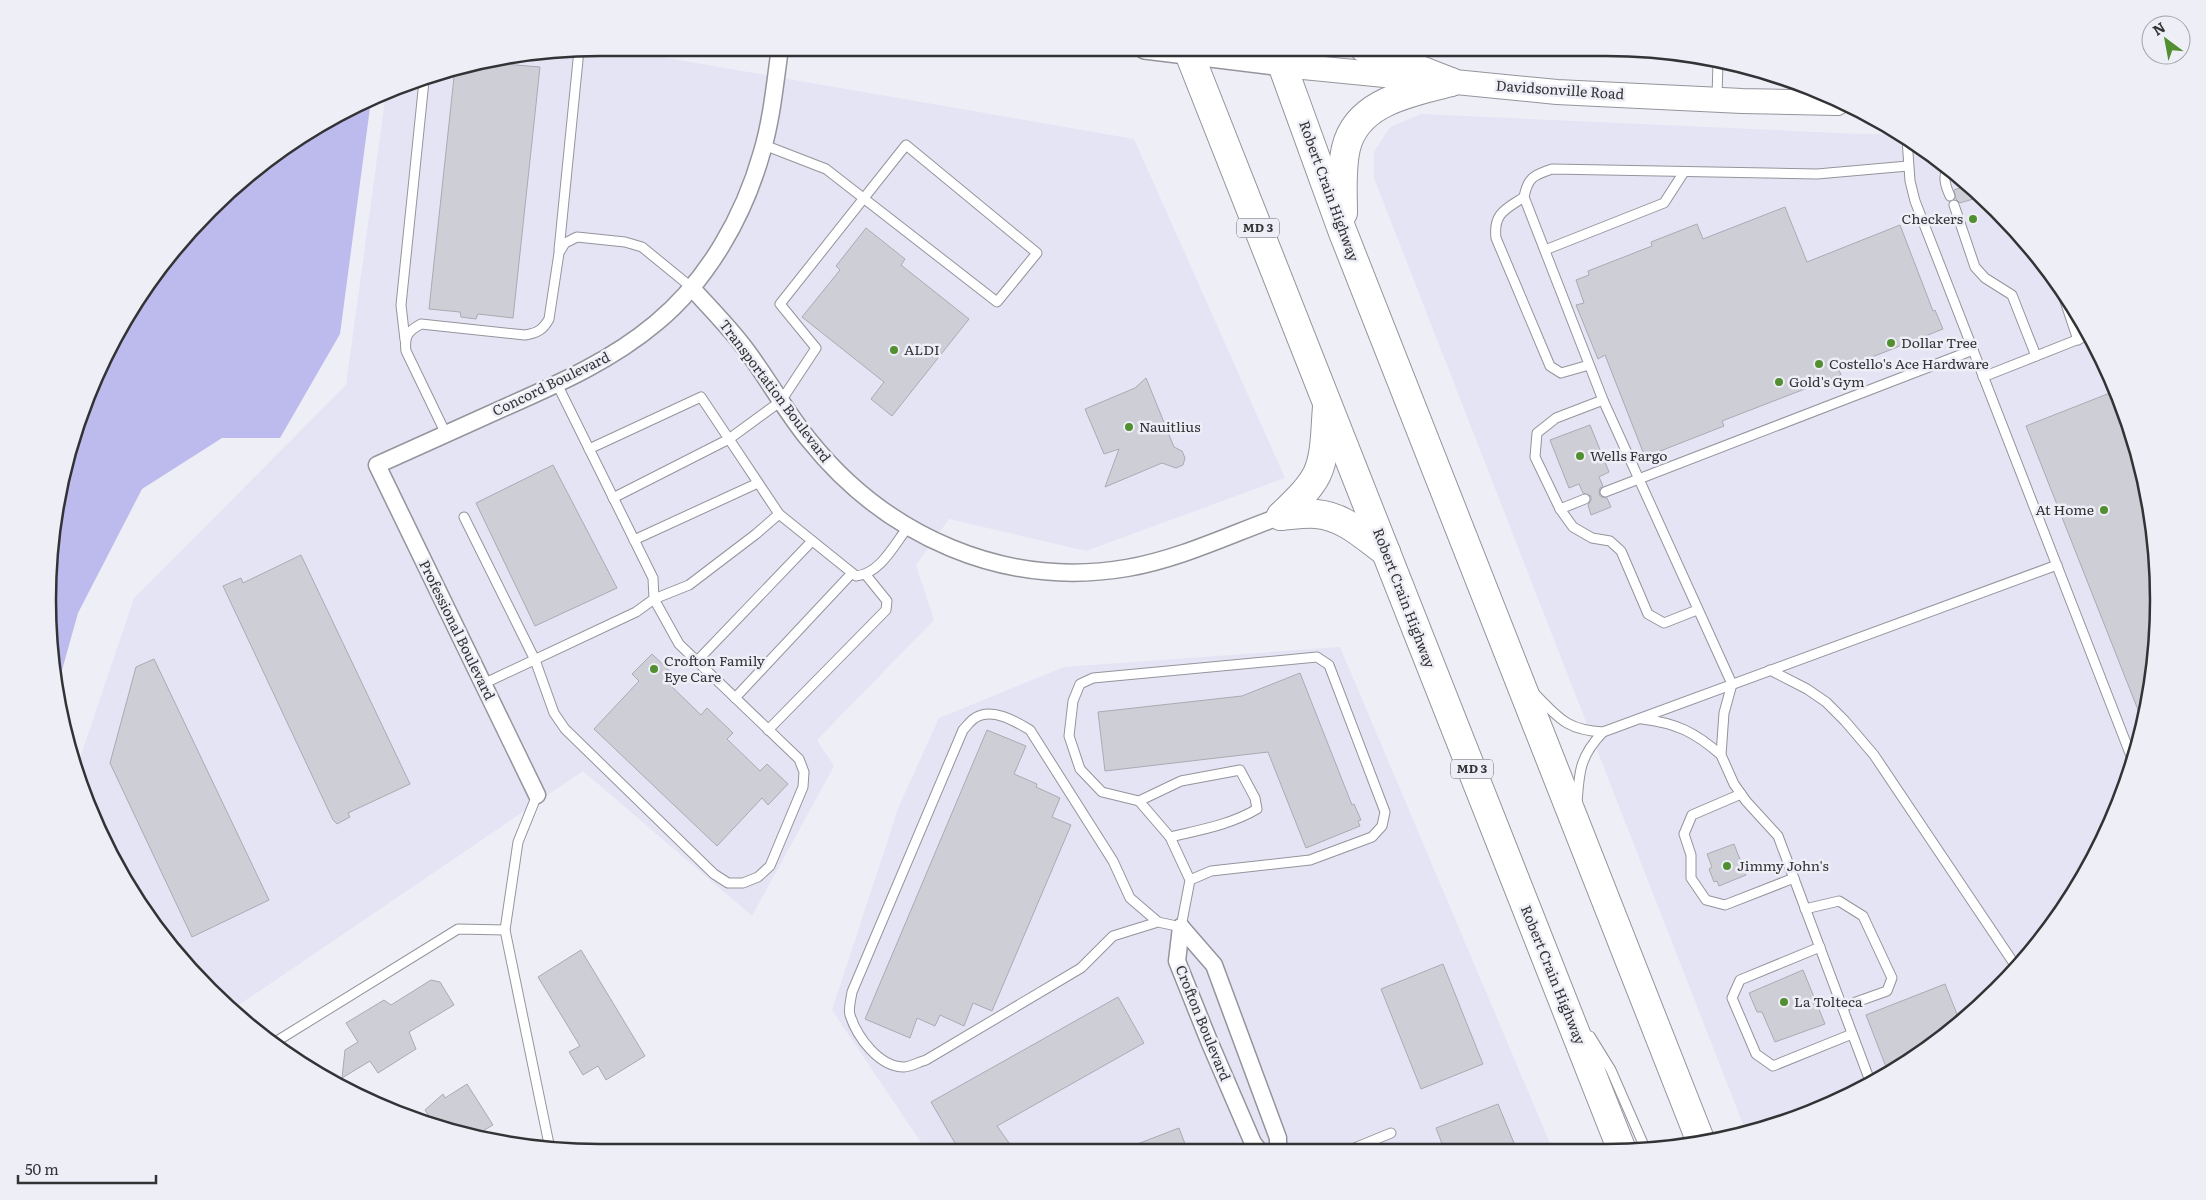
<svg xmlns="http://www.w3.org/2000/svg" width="2206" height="1200" viewBox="0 0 2206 1200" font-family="Literata,serif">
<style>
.built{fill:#e4e4f5}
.forest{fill:#bdbbed}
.building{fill:#ceced7;stroke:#aaaab3}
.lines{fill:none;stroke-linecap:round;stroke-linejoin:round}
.service-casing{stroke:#94949c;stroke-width:11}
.minor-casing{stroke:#94949c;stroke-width:19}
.tertiary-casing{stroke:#94949c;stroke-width:24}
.secondary-casing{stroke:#94949c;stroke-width:26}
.trunk-casing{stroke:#94949c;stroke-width:30}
.service{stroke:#fff;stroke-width:9}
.minor{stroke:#fff;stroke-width:16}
.tertiary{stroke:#fff;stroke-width:21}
.secondary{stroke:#fff;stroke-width:24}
.trunk{stroke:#fff;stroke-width:28}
.poi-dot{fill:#518f30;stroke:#eeeef7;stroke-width:2}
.labels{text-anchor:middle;stroke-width:5;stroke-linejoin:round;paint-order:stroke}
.shield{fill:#eeeef7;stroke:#6b6b70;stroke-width:1}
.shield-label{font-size:12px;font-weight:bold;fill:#333336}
.street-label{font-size:14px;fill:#333336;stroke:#eeeef7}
.poi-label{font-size:14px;fill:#333336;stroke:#eeeef7;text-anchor:start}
.rim{fill:none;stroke:#333336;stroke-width:2.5}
</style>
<rect width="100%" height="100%" fill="#eeeef7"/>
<!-- built -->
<g class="built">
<path d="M600 48H610L1134 139 1285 478 1086 551 949 519 916 565 934 620 817 740 834 766 752 916 583 771 233 1009 185 965 140 907 90 812 76 770 134 598 346 385 386 93 422 77 492 58Z"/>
<path d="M1473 48 1642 49 1727 63 1473 49Z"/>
<path d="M1421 114 1860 134H1899L1970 184 2044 263 2101 355 2140 457 2157 564 2154 672 2129 777 2085 876 2021 964 1913 1060 1784 1123 1746 1132 1374 178V152L1390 127Z"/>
<path d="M1340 647 1552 1148 926 1150 832 1010 899 806 939 718 1064 667Z"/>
</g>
<!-- forest -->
<path class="forest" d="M371 100 340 334 280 438H222L142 489 78 613 57 688 49 636V564L66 457 90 388 140 293 185 235 263 162 324 121Z"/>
<!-- building -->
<g class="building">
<path d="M504 57V64L540 67 513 318 478 314 476 319 461 317 460 312 429 309 455 68Z"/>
<path d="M1968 185 1973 199 1960 203 1956 199 1954 190Z"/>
<path d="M1785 207 1807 262 1900 225 1933 311 1935 310 1943 329 1839 370 1841 375 1722 421 1724 426 1645 457 1605 355 1598 359 1576 305 1584 303 1576 280 1589 275 1588 271 1652 246 1651 242 1697 224 1703 239Z"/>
<path d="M866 228 905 259 901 265 969 319 892 416 871 399 884 382 802 317 840 270 836 266Z"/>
<path d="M1146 378 1174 447 1182 451 1185 458 1183 465 1176 468 1162 463 1105 487 1119 449 1104 454 1085 409 1135 388Z"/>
<path d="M2115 391 2140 457 2157 564 2154 672 2142 720 2026 426Z"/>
<path d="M1590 425 1609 472 1599 477 1603 486 1600 488 1599 494 1601 497 1607 498 1611 507 1591 515 1588 505 1591 500V496L1583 493 1579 484 1569 488 1550 440Z"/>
<path d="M553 465 617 588 535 626 476 503Z"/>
<path d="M301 555 410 784 348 813 350 817 337 824 333 820 223 586 241 578 243 583Z"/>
<path d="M652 654 673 674 666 681 701 715 707 708 733 733 727 739 760 771 767 764 788 784 768 805 762 798 717 846 594 729 639 681 632 674Z"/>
<path d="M154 659 269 900 192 937 110 763 136 667Z"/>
<path d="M1300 673 1352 805 1354 804 1361 820 1358 821 1360 826 1306 848 1268 752 1105 771 1098 712 1242 696Z"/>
<path d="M987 730 1026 746 1014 774 1037 784 1036 787 1060 798 1052 817 1071 825 992 1011 973 1003 964 1026 940 1015 935 1026 917 1018 910 1038 865 1019Z"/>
<path d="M1734 844 1746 875 1719 886 1717 881 1714 882 1709 869 1712 867 1707 854Z"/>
<path d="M581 950 645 1056 606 1080 598 1066 583 1075 569 1052 580 1046 538 977Z"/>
<path d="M1443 964 1483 1064 1421 1089 1381 989Z"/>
<path d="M1803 970 1825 1024 1775 1042 1762 1012H1757L1749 993Z"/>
<path d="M431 980 440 982 454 1005 409 1032 416 1049 378 1073 370 1061 342 1078 345 1050 358 1042 346 1023 384 1000 391 1005Z"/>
<path d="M1945 984 1959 1019 1913 1060 1888 1072 1866 1015Z"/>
<path d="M1118 997 1144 1043 997 1126 1014 1150H959L931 1102Z"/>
<path d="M467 1084 493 1125 474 1136 457 1134 434 1124 425 1110 443 1094 445 1098Z"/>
<path d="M1498 1104 1516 1148 1444 1149 1436 1128Z"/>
<path d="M1179 1128 1187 1149 1128 1150 1127 1148Z"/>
</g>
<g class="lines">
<!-- service casing -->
<g class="service-casing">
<g id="service">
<path d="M1717 98 1718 61"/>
<path d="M1907 139 1910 181 1915 201 2133 761"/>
<path d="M764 145 826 169 997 302 1037 253 906 145 780 304 816 348 781 401 729 439 779 514 856 576C880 574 894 545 908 527"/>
<path d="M1948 168C1942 177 1946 187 1950 196"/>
<path d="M1524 197C1506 209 1493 213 1496 238L1550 366 1561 373 1589 365"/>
<path d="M1954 205 1975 267 1985 278 2012 295 2036 356"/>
<path d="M559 250 579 50"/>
<path d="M1545 250 1664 203 1684 172"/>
<path d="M2062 292 2078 340"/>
<path d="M405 340 401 305 424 81"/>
<path d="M1983 377 2089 335"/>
<path d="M1603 400 1556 418 1537 433 1535 457 1560 509 1573 527 1592 538 1610 541 1621 551 1648 614 1664 623 1697 610"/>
<path d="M446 434 406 351C404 336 408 331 421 324L525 335C537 333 543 330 549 319L559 253 565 243 577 237 625 242 642 247 691 287"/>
<path d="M589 449 701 397 729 439 613 498"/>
<path d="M1605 492 1973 350"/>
<path d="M1560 509 1585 499"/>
<path d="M464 517 535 660 554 713 565 729 714 874 728 883H743L758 877 770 866 803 787 804 772 799 759 679 644 654 599 689 585 756 534 779 514"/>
<path d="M634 540 758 483"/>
<path d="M697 661 812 541"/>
<path d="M1770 670 1807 689 1826 702 1845 721 1874 755 2017 968"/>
<path d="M483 684 636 612 654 599 653 578 557 384"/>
<path d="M1534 693C1559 718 1566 730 1603 732L2057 565"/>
<path d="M735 698 852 573"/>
<path d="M1642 719C1676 723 1695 732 1721 755"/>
<path d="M768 730 886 610 887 601 866 575"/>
<path d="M1741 794 1692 815 1684 834 1691 855V878L1706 900 1725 905 1794 878"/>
<path d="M537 795 518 842 505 930 550 1149"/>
<path d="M1139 801 1181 781 1240 770 1255 798 1257 809C1230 825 1199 830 1170 837"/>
<path d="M1577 804C1579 771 1580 756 1603 732"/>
<path d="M1805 909 1839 901 1863 916 1892 978 1887 991 1842 1007"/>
<path d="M1158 922 1113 936 1081 968 926 1060C919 1062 910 1067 904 1067 879 1067 857 1037 850 1015 848 1009 851 999 852 992L963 730C967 726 970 721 975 718 992 707 1015 721 1030 730L1113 861 1130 898 1158 922 1181 927 1190 880 1170 837 1139 801 1102 792 1080 769 1069 736 1073 701 1080 684 1093 678 1317 657 1329 665 1385 812 1382 826 1372 837 1310 860 1211 871 1190 880"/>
<path d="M1820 947 1740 980 1732 998 1756 1054 1773 1066 1852 1034"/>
<path d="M1590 1036 1611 1070 1645 1148"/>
<path d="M272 1044 458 929 505 930"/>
<path d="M1870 1081 1778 836 1746 801 1734 784 1721 755 1724 713 1732 684 1603 400 1524 197C1528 177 1534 175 1552 169L1817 174 1908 166"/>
<path d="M1352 1149 1391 1133"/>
</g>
</g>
<!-- minor casing -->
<g class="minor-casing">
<g id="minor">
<path d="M691 287C709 307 728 326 744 347 767 377 785 411 809 440 886 536 1004 589 1127 568 1180 559 1231 534 1281 516"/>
<path d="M537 795 377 465C421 445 464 426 508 406 560 383 612 360 656 323 708 280 744 216 762 152 772 118 775 83 780 48"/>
<path d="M1181 927 1214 965 1278 1138V1149"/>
<path d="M1181 927 1177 961 1209 1041 1253 1143 1258 1149"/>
</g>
</g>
<!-- tertiary casing -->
<g class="tertiary-casing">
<path id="tertiary" d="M1145 48 1283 65"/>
</g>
<!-- secondary casing -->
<g class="secondary-casing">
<path id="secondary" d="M1283 65 1557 92 1742 101 1837 103"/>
</g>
<!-- trunk casing -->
<g class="trunk-casing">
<g id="trunk">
<path d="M1187 48 1621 1148"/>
<path d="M1276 48 1342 230 1701 1142"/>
<path d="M1364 48 1451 82"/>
<path d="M1343 213C1343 192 1341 169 1346 148 1357 101 1411 93 1451 82"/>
<path d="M1281 516C1294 503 1309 490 1317 474 1326 455 1325 428 1327 407"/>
<path d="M1281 516C1293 515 1305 513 1316 514 1344 516 1365 537 1386 552"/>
</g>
</g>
<!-- service -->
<use href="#service" class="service"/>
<!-- minor -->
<use href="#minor" class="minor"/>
<!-- tertiary -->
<use href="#tertiary" class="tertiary"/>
<!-- secondary -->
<use href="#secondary" class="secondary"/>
<!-- trunk -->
<use href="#trunk" class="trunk"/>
</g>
<!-- markers -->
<g class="poi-dot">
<circle cx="1973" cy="219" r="5"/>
<circle cx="1891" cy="343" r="5"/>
<circle cx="894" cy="350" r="5"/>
<circle cx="1819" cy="364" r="5"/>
<circle cx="1779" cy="382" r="5"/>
<circle cx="1129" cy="427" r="5"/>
<circle cx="1580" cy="456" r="5"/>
<circle cx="2104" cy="510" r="5"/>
<circle cx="654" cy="669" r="5"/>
<circle cx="1727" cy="866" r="5"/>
<circle cx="1784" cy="1002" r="5"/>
</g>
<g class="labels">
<!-- shield labels -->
<g class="shield">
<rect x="1237" y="218.5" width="42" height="19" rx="4"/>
<rect x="1451" y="759.5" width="42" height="19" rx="4"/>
</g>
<g class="shield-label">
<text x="1258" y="232">MD 3</text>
<text x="1472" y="773">MD 3</text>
</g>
<!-- street labels -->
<g class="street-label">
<text transform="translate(1560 90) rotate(4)" y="5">Davidsonville Road</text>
<text transform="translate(1329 191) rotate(70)" y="5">Robert Crain Highway</text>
<text transform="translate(551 384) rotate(-26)" y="5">Concord Boulevard</text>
<text transform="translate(775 391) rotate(53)" y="5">Transportation Boulevard</text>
<text transform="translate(1404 598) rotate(69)" y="5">Robert Crain Highway</text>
<text transform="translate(457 630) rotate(64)" y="5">Professional Boulevard</text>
<text transform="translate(1553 975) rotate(68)" y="5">Robert Crain Highway</text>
<text transform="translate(1203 1023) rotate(68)" y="5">Crofton Boulevard</text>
</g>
<!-- poi labels -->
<g class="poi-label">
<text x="1963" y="224" text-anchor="end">Checkers</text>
<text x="1901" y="348">Dollar Tree</text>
<text x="904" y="355">ALDI</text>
<text x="1829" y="369">Costello's Ace Hardware</text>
<text x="1789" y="387">Gold's Gym</text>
<text x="1139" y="432">Nauitlius</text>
<text x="1590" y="461">Wells Fargo</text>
<text x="2094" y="515" text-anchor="end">At Home</text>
<text x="664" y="666">Crofton Family<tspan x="664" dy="16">Eye Care</tspan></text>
<text x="1737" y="871">Jimmy John's</text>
<text x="1794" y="1007">La Tolteca</text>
</g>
</g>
<!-- crop -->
<path d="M0 0H2206V1200H0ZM600 56H1606A544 544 0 0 1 2150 600V600A544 544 0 0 1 1606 1144H600A544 544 0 0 1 56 600V600A544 544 0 0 1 600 56Z" fill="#eeeef7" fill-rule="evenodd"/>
<path class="rim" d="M600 56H1606A544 544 0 0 1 2150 600V600A544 544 0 0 1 1606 1144H600A544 544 0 0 1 56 600V600A544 544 0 0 1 600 56Z"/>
<!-- north arrow -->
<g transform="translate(2166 40) rotate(328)"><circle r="24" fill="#eeeef7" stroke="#a3a3aa"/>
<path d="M0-4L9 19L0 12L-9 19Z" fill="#518f30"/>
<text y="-8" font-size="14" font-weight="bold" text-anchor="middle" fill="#333336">N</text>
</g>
<!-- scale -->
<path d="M18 1175v8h138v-8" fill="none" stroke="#333336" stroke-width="2.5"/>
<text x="25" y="1175" font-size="15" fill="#333336" stroke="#eeeef7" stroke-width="4" paint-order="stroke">50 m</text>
</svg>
